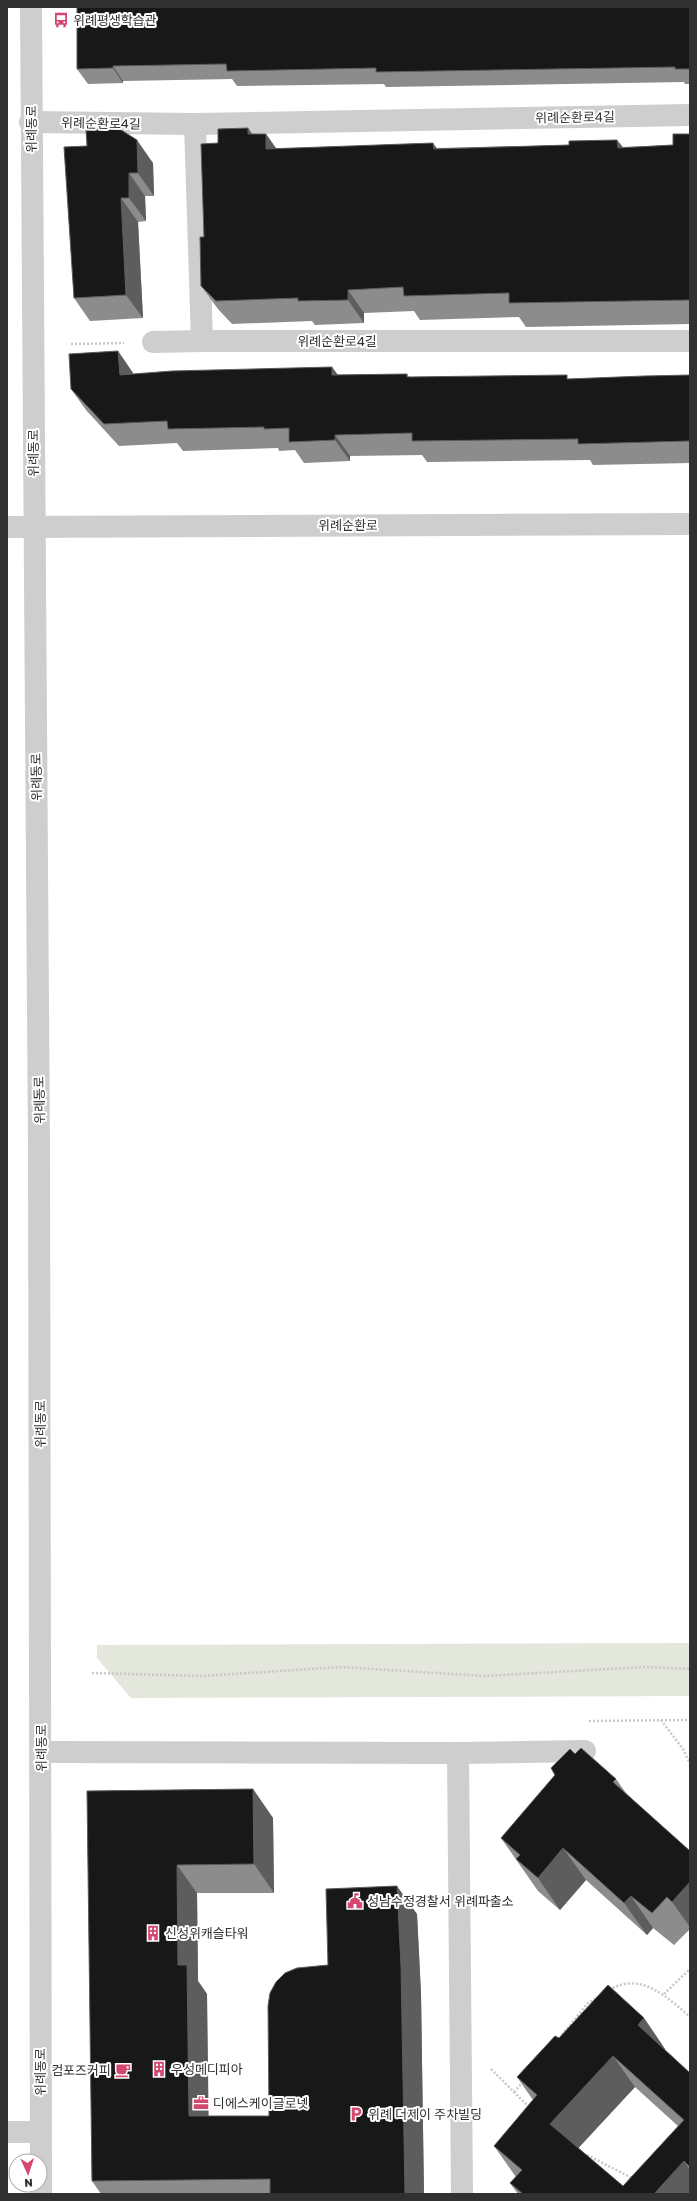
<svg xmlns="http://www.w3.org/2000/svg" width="697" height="2201" viewBox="0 0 697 2201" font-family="'Golos Text','Noto Sans KR',sans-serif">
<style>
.green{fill:#e4e7db}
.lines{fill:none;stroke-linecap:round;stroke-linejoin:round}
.path{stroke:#c8c8c8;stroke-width:2.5;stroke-dasharray:2 2;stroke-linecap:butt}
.minor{stroke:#cecece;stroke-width:22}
.wall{fill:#8c8c8c;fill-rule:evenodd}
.shaded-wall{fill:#5d5d5d}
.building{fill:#181818;stroke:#5d5d5d;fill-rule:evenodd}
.labels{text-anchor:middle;stroke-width:4;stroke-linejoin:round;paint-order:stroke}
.poi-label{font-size:13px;fill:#313131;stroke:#fff;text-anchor:start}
.street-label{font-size:13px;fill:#313131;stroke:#fff}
</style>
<rect width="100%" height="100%" fill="#fff"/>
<!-- green -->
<path class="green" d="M690 1643V1696L131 1698 97 1658V1645Z"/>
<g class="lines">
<!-- path -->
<g class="path">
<path d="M71 344 124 343"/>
<path d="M92 1673 202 1676 342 1667 484 1676 645 1667 690 1669"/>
<path d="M661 1720 683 1749 690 1764"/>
<path d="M589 1721 690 1720"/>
<path d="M609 1990C641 1971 667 1997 690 2017"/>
<path d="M664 1994 690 1969"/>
<path d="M562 2035 588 2003 598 1997"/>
<path d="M491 2069 530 2108"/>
<path d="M514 2092 523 2082"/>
<path d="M587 2155 632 2178"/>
</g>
<!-- minor -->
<g class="minor">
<path d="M31 7 39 1150 41 2194"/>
<path d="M30 122 195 124 690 115"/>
<path d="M195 124 202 341H690"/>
<path d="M153 342 202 341"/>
<path d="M7 527 690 524"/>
<path d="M42 1752 458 1753 462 2194"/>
<path d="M458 1753 585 1751"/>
<path d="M7 2132H40"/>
</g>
</g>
<!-- wall -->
<g class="wall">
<path d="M690 7V84H685L684 82 386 87 384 84 237 86 232 79 123 81V83L88 84 77 69Z"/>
<path d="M248 128 252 134H266L276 148H437L569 145 617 140 623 147 673 145 690 134V324L526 327 519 317 420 320 414 311 364 313V323L315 325 312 321 232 324 218 309 201 286 204 237 218 143Z"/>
<path d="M87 146 153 163 154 196H145L146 221 138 222 143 318 90 321 74 298Z"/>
<path d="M118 351 133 373V374L332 367 338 375 407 374 409 377 570 379 690 375V463L593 465 590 460 427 462 422 455 350 456V461L304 463 295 450 279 451 278 448 183 451 177 443 119 446 86 410 71 389Z"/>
<path d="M575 1754 616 1779 628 1796 690 1851V1929L674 1945 653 1928 647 1935 586 1880 560 1910 538 1891 501 1838Z"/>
<path d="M253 1789 273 1818 274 1893H197L198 1981 207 1994 208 2116H269L328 1965 417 1914 421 1994 424 2194H101L92 2181 87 1791Z"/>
<path d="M644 2018 665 2049V2050L690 2073V2194H518L510 2183 516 2177 494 2146 533 2100 517 2077 559 2038ZM635 2087 678 2126 623 2186 578 2148Z"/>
</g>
<!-- shaded-wall -->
<g class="shaded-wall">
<path d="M113 66 123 81V83L113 68Z"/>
<path d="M248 128 264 152 248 134Z"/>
<path d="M266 134 282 157 266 149Z"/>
<path d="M137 140 153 163 154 196 138 173Z"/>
<path d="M617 140 634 163 618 148Z"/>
<path d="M433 143 450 166 434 149Z"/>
<path d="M129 173 145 196 146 221 129 198Z"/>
<path d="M121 198 138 222 143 318 126 295Z"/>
<path d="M348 290 364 313V323L348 300Z"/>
<path d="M118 351 133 373 135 397 120 375Z"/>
<path d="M332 367 347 388 332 375Z"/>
<path d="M335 435 350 456V461L335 440Z"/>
<path d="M253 1789 273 1818 274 1893 254 1864Z"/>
<path d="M563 1848 586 1880 560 1910 538 1878Z"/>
<path d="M177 1865 197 1893 198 1981 207 1994 209 2145 189 2116 178 1965Z"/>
<path d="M690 1882V1927L672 1902Z"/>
<path d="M397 1886 417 1914 421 1994 424 2194H405Z"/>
<path d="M631 1896 653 1928 647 1935 624 1903Z"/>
<path d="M644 2018 665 2049 659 2056 638 2025Z"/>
<path d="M613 2056 635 2087 572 2155 550 2124Z"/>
<path d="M684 2161 690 2170V2194H654Z"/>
</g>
<!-- building -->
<g class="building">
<path d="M77 7H690V69H675V67L376 72V68L227 71 226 64 113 66V68L77 69Z"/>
<path d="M118 128 137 140 138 173H129V198H121L126 295 74 298 64 147 87 146 86 129Z"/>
<path d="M248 128V134H266V149L433 143 434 149 569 145V141L617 140 618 148 673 145V134H690V300L509 303V293L404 296 403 287 348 290V300L298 301V298L216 301 201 286 200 237H204L201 144 218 143V129Z"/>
<path d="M118 351 120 375 172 371 332 367V375L407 374V377L567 375V379L644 376 690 375V441L578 444V439L412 441V433L335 435V440L289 442V428L264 429V427L168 429 167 421 104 424 71 389 69 354Z"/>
<path d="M581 1748 616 1779 613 1782 690 1851V1882L672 1902 667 1897 652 1913 631 1896 624 1903 563 1848 538 1878 516 1859 520 1855 501 1838 555 1775 551 1768 570 1749 575 1754Z"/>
<path d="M253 1789 254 1864 177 1865 178 1965H187L189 2116H269L268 2006 270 1993 276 1982 285 1973 297 1968 328 1965 326 1889 397 1886 401 1966 405 2194H270V2179L92 2181 87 1791Z"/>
<path d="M608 1985 644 2018 638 2025 690 2073V2167L684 2161 654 2194H523L510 2183 522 2170 494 2146 537 2095 517 2077 555 2036 559 2038ZM613 2056 684 2120 623 2186 550 2124Z"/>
</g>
<!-- icons -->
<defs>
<g id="bus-bare" transform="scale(1.2)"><path d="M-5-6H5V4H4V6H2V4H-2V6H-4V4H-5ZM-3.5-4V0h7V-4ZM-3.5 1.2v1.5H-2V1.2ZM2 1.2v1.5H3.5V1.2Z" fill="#d44870" stroke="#fff" stroke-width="2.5" paint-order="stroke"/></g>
<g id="civic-bare" transform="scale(1.2)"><path d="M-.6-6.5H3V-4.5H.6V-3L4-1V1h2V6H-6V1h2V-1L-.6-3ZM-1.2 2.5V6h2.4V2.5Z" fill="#d44870" stroke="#fff" stroke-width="2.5" paint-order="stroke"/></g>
<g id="building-bare" transform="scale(1.2)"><path d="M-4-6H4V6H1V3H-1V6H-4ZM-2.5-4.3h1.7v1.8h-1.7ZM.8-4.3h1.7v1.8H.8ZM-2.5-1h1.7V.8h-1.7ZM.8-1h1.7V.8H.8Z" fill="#d44870" stroke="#fff" stroke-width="2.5" paint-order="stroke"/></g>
<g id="cafe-bare" transform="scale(1.2)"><path d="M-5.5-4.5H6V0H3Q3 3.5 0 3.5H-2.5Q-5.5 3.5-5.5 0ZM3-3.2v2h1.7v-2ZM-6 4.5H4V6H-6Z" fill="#d44870" stroke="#fff" stroke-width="2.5" paint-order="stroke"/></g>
<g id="office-bare" transform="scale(1.2)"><path d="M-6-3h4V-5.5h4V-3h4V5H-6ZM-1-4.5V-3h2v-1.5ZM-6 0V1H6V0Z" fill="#d44870" stroke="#fff" stroke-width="2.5" paint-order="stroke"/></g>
<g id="parking-bare" transform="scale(1.2)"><path d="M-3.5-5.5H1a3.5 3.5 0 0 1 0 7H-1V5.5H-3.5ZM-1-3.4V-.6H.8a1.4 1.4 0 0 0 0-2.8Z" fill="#d44870" stroke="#fff" stroke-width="2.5" paint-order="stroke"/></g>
</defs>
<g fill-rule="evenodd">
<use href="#bus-bare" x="61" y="20"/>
<use href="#civic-bare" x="355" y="1901"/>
<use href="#building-bare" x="153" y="1933"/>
<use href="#building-bare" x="159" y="2069"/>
<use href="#cafe-bare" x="123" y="2070"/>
<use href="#office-bare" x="201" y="2103"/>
<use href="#parking-bare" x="356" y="2114"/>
</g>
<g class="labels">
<!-- poi labels -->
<g class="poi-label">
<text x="73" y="25">위례평생학습관</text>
<text x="367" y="1906">성남수정경찰서 위례파출소</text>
<text x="165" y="1938">신성위캐슬타워</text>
<text x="171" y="2074">우성메디피아</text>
<text x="111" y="2075" text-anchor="end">컴포즈커피</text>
<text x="213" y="2108">디에스케이글로넷</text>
<text x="368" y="2119">위례 더제이 주차빌딩</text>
</g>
<!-- street labels -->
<g class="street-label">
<text transform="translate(575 117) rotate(-1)" y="5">위례순환로4길</text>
<text transform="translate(101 123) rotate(1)" y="5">위례순환로4길</text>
<text transform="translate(31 129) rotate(-90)" y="5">위례동로</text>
<text x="337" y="346">위례순환로4길</text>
<text transform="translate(33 453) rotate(-90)" y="5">위례동로</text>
<text x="348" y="530">위례순환로</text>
<text transform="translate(36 777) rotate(-91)" y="5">위례동로</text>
<text transform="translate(39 1100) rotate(-91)" y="5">위례동로</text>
<text transform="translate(40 1424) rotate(-90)" y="5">위례동로</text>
<text transform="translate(41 1748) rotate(-90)" y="5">위례동로</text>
<text transform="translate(40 2072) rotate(-90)" y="5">위례동로</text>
</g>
</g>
<!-- border -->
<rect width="697" height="2201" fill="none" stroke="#313131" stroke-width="16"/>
<!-- north arrow -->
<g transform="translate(28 2173) rotate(177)"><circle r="19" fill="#ffffff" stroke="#adadad"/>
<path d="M0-3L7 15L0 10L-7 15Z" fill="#d44870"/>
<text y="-6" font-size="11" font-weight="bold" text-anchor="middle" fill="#313131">N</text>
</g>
</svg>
